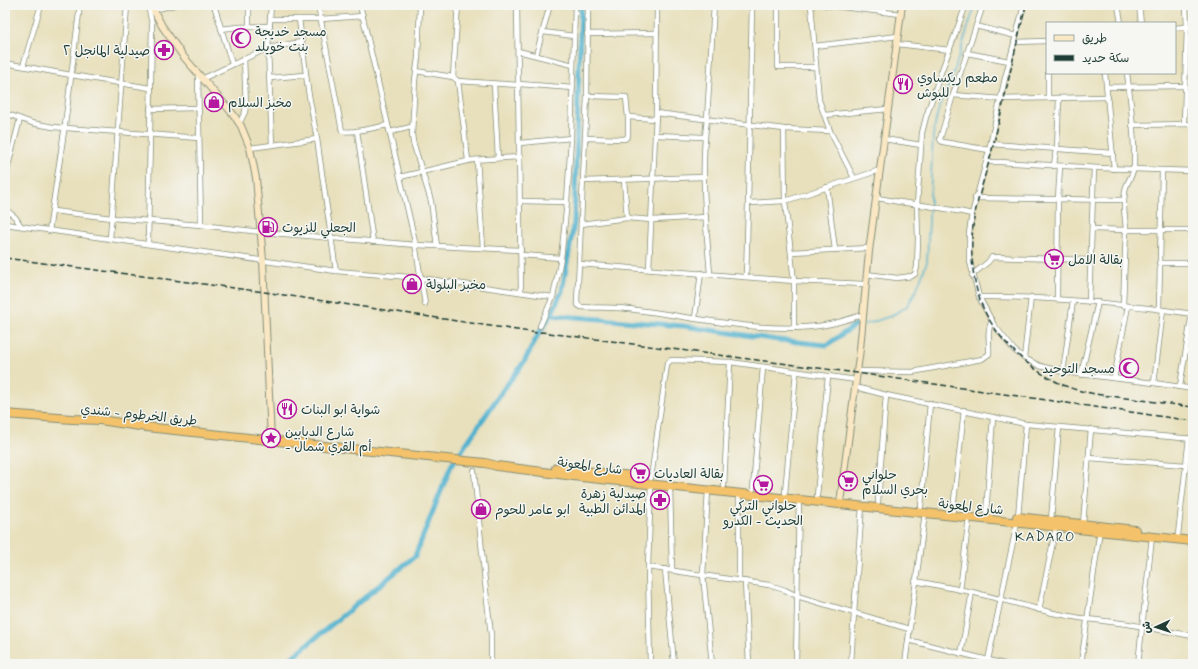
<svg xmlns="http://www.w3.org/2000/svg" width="1198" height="669" viewBox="0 0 1198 669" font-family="Mynerve,'Playpen Sans Arabic',sans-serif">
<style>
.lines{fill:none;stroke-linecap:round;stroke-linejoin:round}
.stream{stroke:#4fb1ce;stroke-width:1.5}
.canal{stroke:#4fb1ce;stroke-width:5}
.street-casing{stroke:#848e78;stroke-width:6}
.secondary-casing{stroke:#848e78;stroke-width:8}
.highway-casing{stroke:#848e78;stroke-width:10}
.street{stroke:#fff;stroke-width:4.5}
.secondary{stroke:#fae7c3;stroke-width:6}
.highway{stroke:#f3c26a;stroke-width:8}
.rail{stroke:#1f3d34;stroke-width:1.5;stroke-dasharray:6 3;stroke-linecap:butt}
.labels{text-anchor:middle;stroke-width:3;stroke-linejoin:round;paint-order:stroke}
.poi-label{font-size:13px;fill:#1f3d34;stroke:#f6f6f2;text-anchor:start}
.street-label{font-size:13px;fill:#1f3d34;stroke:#f6f6f2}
.neighbourhood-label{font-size:14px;letter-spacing:1px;fill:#1f3d34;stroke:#f6f6f2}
</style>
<rect width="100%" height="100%" fill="#f6f6f2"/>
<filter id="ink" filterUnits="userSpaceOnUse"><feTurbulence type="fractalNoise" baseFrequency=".025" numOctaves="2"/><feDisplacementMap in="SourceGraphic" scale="8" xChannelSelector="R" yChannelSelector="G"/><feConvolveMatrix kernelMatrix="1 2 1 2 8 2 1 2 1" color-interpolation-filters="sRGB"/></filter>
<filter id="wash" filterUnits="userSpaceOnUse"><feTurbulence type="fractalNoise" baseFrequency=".012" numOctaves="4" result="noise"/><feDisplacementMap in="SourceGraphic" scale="16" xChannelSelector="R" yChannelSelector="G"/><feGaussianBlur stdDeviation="0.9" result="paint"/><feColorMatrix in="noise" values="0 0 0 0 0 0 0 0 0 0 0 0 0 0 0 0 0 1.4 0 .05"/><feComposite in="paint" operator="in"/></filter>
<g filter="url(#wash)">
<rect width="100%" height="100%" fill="#e8e0bc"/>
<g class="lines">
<!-- stream -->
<g class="stream">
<path d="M864 324 870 323 891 316 907 306 916 291 927 262 933 135 938 111 954 72 975 5"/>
<path d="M855 325H860"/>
</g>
<!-- canal -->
<g class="canal">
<path d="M551 315 684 326 778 340 827 345 855 325"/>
<path d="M284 664 415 556 451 466 503 390 524 362 539 333 551 315 562 291 574 224 581 5"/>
</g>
</g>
</g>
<g filter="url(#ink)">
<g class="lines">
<!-- street casing -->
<g class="street-casing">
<g id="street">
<path d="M214 5 232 64"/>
<path d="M271 5 268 48 272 145"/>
<path d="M318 5 342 131C352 134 377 127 388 125"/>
<path d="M360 5 414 237 425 304"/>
<path d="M420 5 418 58 415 80 412 134 413 142 431 201 437 246"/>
<path d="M517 5 521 292"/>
<path d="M588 5 587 96 579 264 794 281 865 284"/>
<path d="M778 5V67H816"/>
<path d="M811 5 819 100 830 131 854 178"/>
<path d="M825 5 901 14"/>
<path d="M884 5 885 12"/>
<path d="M983 5 953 95 940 139 941 141 943 142 989 150"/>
<path d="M1024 5 1005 78 988 155 972 214 969 233V258L979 297 994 325 1014 350 1024 358 1040 366 1063 372 1154 383 1193 389"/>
<path d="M1118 5 1121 23"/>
<path d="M1139 5 1141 23"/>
<path d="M153 10 174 5"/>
<path d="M270 19H321L363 16"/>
<path d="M299 19 308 90 317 139 336 271"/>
<path d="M249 26V5"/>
<path d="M976 26 1016 36"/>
<path d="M1175 28 1193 26"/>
<path d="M221 29 238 27 270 26"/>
<path d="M543 32 574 36"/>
<path d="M587 34 657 33"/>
<path d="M1014 42 1047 41"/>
<path d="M897 44 950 50"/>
<path d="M815 46 898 36"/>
<path d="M518 51 573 65"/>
<path d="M967 53 1009 61"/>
<path d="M536 55 550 5"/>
<path d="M5 63 71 75 150 88"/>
<path d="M23 66 41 5"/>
<path d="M416 71 453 77 458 81 519 85"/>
<path d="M1105 73 1114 169"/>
<path d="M1127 73C1131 103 1135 138 1134 168 1133 175 1128 180 1126 187 1122 202 1125 215 1126 230H1193"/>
<path d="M198 75 201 225"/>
<path d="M453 77 458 5"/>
<path d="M270 78 305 75"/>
<path d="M202 79 268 48 301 42"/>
<path d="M458 81 468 160"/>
<path d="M494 84 498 158"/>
<path d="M519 84 573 88"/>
<path d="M1107 87 1185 86"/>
<path d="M953 95 1001 99 1108 97"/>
<path d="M1048 98V73"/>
<path d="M150 109 198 108"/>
<path d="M5 113 32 123 53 127 199 138"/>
<path d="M656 113 784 129 830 131"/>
<path d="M825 115 888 109"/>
<path d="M628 117 655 119"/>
<path d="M239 124 245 112 246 105 244 59"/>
<path d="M1184 124 1187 27 1186 5"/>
<path d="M1132 125 1193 124"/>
<path d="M784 129 785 201 794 281V328"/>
<path d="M357 131 373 242"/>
<path d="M390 132 411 127"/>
<path d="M655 135 704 137"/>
<path d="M585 138 625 139 628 136V117L626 97 587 96"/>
<path d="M884 139 921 145"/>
<path d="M520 143 571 138"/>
<path d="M991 144 1113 153"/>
<path d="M250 148 317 139"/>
<path d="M1057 149 1059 98"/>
<path d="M477 160 483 248"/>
<path d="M986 162H1000L1099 168 1193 171"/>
<path d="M1054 166 1056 149"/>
<path d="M400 177 472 160 520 157"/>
<path d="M5 178 20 119"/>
<path d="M624 180 627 218"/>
<path d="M583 181 703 177"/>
<path d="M827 187 835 250"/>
<path d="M877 198C909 204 940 207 972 214"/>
<path d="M975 198 1124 200"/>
<path d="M521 201 567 202"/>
<path d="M749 203 785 201 880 170"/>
<path d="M5 209 15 217 21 226"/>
<path d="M53 211 112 218 201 225 261 232 416 245 521 250"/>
<path d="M5 224 336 271 421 278 553 297"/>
<path d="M581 224 627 218 652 220 706 217"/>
<path d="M1092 229 1126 230 1123 306"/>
<path d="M49 231 65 125 80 5"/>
<path d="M110 239 127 5"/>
<path d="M148 244 152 24 148 5"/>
<path d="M791 252 869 248"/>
<path d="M521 255 561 258"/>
<path d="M1159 263H1193"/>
<path d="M579 264 577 301 578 305 581 307C600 308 618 307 636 310 696 317 771 336 830 324 841 322 852 318 862 315"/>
<path d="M649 269 656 113 657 5"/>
<path d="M710 274C706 222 700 170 707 119L714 5"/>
<path d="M866 274 897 278 912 276 915 274 917 267 918 239 917 205 922 133 926 117 940 75 966 5"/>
<path d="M972 275 988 262 992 257 1091 260"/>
<path d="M746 277C749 186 750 96 752 5"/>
<path d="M979 297C1051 296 1122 304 1193 314"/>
<path d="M1057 298 1058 199 1060 166"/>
<path d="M1089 302 1094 168"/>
<path d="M1159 309 1162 170"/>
<path d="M695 318 701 273"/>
<path d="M540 326 553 297 561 258 567 202 571 138 575 5"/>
<path d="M1024 358 1031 297"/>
<path d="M857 371 912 372 982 359 989 354C990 340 986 333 992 320"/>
<path d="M1063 372 1073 301"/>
<path d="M1081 375 1098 302"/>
<path d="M1114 378 1128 306"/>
<path d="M1154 383 1163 310"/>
<path d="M1180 386 1192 313 1193 297"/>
<path d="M855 387 886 395 1026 424 1193 439"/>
<path d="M1089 458 1186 465"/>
<path d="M474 471 485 582 491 635V664"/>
<path d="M651 478 667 364 671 360 730 362 856 380"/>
<path d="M670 486 672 570"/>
<path d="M724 486 730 362"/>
<path d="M753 489 763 367"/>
<path d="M708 490 703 575 712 664"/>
<path d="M785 493 796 372"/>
<path d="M817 496 828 376"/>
<path d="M878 502 886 395"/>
<path d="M921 507 930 403"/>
<path d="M953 510 964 410"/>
<path d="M986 514 993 417"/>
<path d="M1018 517 1026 424"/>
<path d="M1051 520 1059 427"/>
<path d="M1083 524 1091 429"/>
<path d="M1178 535 1189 438"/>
<path d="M648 567 769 585 785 590 797 596 909 629"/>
<path d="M665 569 674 664"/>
<path d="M739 580V493"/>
<path d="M745 581 749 664"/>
<path d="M915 581 972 592 1053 613 1080 618 1128 624 1193 636"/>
<path d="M960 590 969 517"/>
<path d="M1039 610 1056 527"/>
<path d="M908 640 1004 664"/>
<path d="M961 654 972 592"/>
<path d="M988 660 1017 523"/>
<path d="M650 664 648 567 651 484"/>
<path d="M796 664 799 499"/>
<path d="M851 664 854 613 862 506"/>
<path d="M905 664 925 513"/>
<path d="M1081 664 1100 529"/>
<path d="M1138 664 1152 537"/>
</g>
</g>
<!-- secondary casing -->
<g class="secondary-casing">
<g id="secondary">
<path d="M151 5 162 26 183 56 233 114 241 126 250 148 256 178 263 260 271 440"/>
<path d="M840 503 860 349 869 251 902 5"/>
</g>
</g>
<!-- highway casing -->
<g class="highway-casing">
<g id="highway">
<path d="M5 414 72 419 100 420 146 427 465 461 485 463 497 466 581 477 1193 541"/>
<path d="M556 468 642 477"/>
<path d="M1017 517 1135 530"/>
</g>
</g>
<!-- street -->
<use href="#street" class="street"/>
<!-- secondary -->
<use href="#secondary" class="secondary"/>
<!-- highway -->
<use href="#highway" class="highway"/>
<!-- rail -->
<g class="rail">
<path d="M1026 5C1014 52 1005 99 993 146 987 171 978 195 974 219 970 246 971 277 981 303 996 340 1031 372 1068 387 1084 393 1101 395 1118 397 1143 400 1168 404 1193 407"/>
<path d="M5 258 264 292 537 333 541 332 857 373 1193 421"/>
</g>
</g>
</g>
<!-- icons -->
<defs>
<g id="mosque-ring" transform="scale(1)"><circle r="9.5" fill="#f6f6f2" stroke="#b5179e" stroke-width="1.5"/><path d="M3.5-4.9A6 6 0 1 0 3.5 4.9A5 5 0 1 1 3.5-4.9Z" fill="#b5179e"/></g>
<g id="pharmacy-ring" transform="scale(1)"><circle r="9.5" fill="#f6f6f2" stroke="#b5179e" stroke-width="1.5"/><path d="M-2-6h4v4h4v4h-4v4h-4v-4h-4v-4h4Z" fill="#b5179e"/></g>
<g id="restaurant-ring" transform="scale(1)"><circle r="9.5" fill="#f6f6f2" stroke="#b5179e" stroke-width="1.5"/><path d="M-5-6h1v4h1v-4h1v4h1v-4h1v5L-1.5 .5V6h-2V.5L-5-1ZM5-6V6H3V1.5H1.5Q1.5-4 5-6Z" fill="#b5179e"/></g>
<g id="shop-ring" transform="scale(1)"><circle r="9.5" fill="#f6f6f2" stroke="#b5179e" stroke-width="1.5"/><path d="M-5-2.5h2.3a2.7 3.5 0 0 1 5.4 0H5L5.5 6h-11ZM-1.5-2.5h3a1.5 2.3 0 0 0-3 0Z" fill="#b5179e"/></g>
<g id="fuel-ring" transform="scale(1)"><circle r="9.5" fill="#f6f6f2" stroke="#b5179e" stroke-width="1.5"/><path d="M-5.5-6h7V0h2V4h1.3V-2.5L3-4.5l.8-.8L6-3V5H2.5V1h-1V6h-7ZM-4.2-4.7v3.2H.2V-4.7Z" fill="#b5179e"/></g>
<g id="supermarket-ring" transform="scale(1)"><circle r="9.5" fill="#f6f6f2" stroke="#b5179e" stroke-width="1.5"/><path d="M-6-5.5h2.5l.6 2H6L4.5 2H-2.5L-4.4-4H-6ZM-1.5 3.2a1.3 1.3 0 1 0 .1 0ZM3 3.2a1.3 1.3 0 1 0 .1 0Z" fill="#b5179e"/></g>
<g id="sight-ring" transform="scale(1)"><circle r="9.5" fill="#f6f6f2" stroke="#b5179e" stroke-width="1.5"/><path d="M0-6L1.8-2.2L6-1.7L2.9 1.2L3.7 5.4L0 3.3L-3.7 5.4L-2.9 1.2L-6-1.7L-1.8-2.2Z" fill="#b5179e"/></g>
</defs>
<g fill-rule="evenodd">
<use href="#mosque-ring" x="241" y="38"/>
<use href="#pharmacy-ring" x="164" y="50"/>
<use href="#restaurant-ring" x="903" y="84"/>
<use href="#shop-ring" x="214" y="102"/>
<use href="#fuel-ring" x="268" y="227"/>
<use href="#supermarket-ring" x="1054" y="259"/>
<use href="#shop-ring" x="412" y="284"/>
<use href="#mosque-ring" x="1129" y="368"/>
<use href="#restaurant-ring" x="287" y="409"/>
<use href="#sight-ring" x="271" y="438"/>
<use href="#supermarket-ring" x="640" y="473"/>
<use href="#supermarket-ring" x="848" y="481"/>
<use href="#supermarket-ring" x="763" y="485"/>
<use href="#pharmacy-ring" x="660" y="500"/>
<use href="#shop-ring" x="481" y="509"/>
</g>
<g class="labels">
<!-- poi labels -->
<g class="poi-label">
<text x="255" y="36">مسجد خديجة<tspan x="255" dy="15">بنت خويلد</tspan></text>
<text x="150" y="55" text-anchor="end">صيدلية المانجل ٢</text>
<text x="917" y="82">مطعم ريكساوي<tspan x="917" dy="15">للبوش</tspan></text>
<text x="228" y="107">مخبز السلام</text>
<text x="282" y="232">الجعلي للزيوت</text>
<text x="1068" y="264">بقالة الامل</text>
<text x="426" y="289">مخبز البلولة</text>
<text x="1115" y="373" text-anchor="end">مسجد التوحيد</text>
<text x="301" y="414">شواية ابو البنات</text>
<text x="285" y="436">شارع الدبابين<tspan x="285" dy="15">- أم القري شمال</tspan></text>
<text x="654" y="478">بقالة العاديات</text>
<text x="862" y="479">حلواني<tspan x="862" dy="15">بحري السلام</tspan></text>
<text x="646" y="498" text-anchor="end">صيدلية زهرة<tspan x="646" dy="15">المدائن الطبية</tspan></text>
<text x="763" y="510" text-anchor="middle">حلواني التركي<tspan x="763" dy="15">الحديث - الكدرو</tspan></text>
<text x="495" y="514">ابو عامر للحوم</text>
</g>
<!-- street labels -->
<g class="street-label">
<text transform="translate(139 414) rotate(6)" y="5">طريق الخرطوم - شندي</text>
<text transform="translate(590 465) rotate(7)" y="5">شارع المعونة</text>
<text transform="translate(971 506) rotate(6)" y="5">شارع المعونة</text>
</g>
<!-- neighbourhood labels -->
<g class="neighbourhood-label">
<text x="1045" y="541">KADARO</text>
</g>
</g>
<!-- margin -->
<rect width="1198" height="669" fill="none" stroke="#f6f6f2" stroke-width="20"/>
<!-- legend -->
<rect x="1046" y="22" width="130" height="52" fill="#f6f6f2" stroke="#a0aca6"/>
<rect x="1054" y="35" width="20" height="6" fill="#fae7c3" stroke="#a0aca6"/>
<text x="1082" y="42" font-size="12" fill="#1f3d34">طريق</text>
<rect x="1054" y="55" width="20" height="6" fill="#1f3d34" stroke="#a0aca6"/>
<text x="1082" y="62" font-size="12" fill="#1f3d34">سكة حديد</text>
<!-- north arrow -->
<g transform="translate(1156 627) rotate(267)" stroke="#f6f6f2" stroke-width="3" paint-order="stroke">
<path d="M0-3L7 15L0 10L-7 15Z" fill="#1f3d34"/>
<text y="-6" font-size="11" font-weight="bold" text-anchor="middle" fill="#1f3d34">ش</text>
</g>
</svg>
